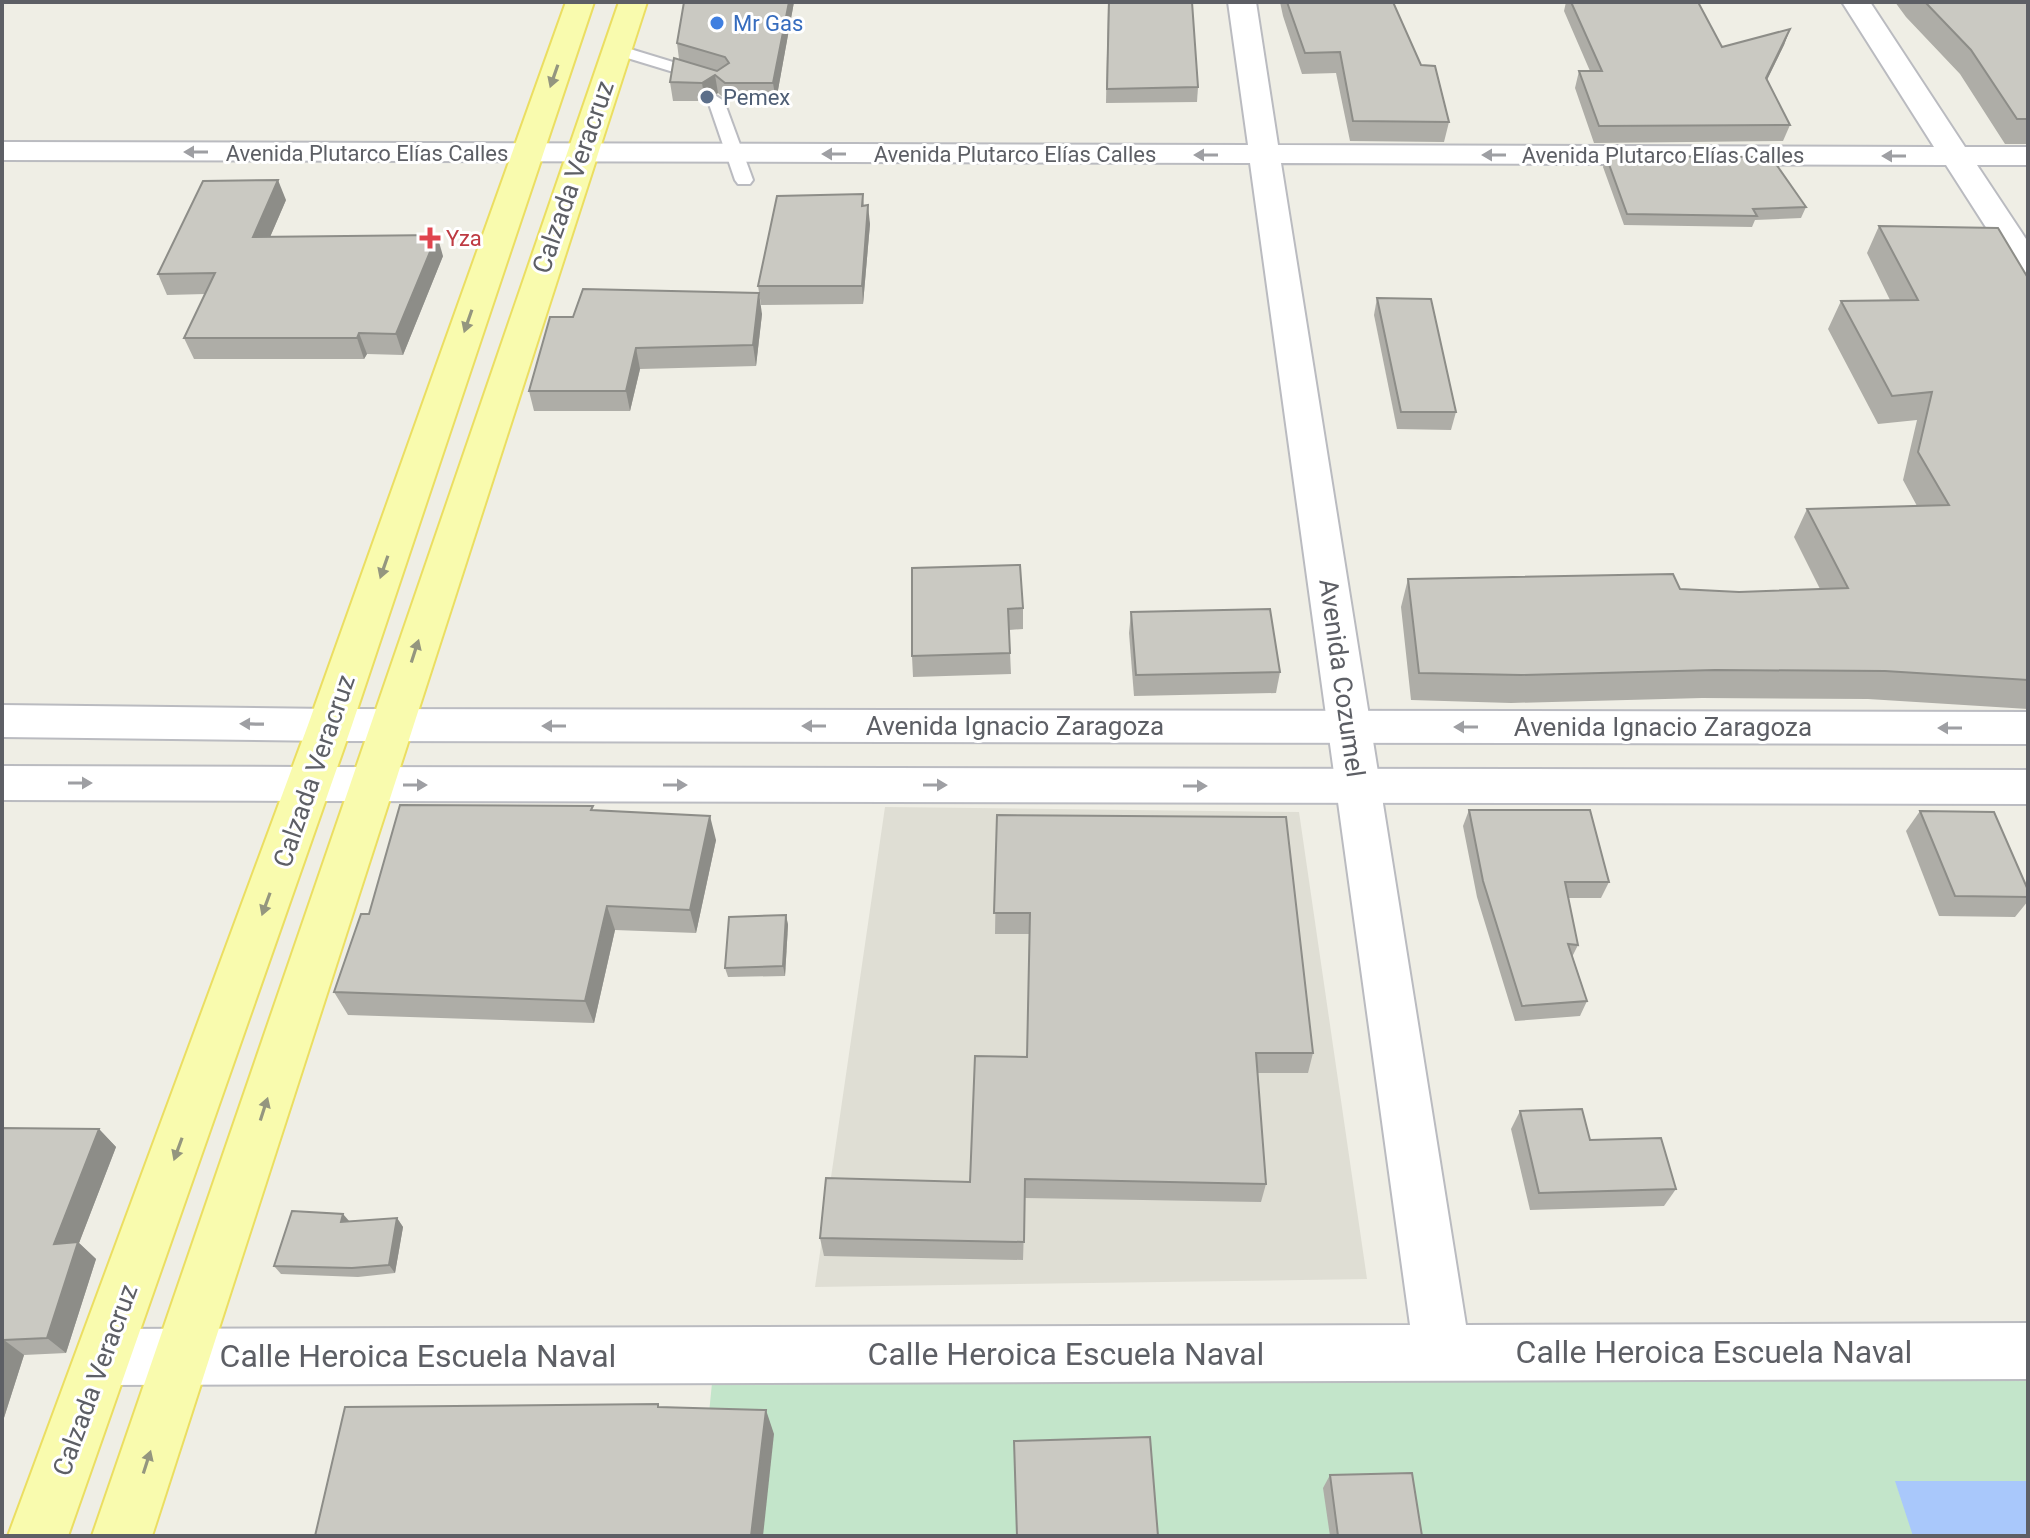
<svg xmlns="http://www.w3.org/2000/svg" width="2030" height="1538" viewBox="0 0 2030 1538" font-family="Roboto,sans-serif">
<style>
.education{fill:#dfded4}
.green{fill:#c3e5ca}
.water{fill:#a9c8fb}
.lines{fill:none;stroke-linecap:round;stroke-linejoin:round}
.lane-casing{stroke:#babbc0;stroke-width:4}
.street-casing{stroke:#babbc0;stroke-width:4}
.secondary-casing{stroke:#bbbcc2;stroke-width:4}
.primary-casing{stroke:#ebde62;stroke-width:4}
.lane{fill:#fff;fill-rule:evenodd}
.street{fill:#fff;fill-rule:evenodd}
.secondary{fill:#fff;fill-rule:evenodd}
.primary{fill:#f9fbae;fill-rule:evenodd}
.wall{fill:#aeada7}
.shaded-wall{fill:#8d8d88}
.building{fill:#cac9c2;stroke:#8d8d88;stroke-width:2}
.oneway{fill:#94967f}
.oneway2{fill:#9e9fa3}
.shop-dot{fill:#3f7fe0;stroke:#fff;stroke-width:3}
.service-dot{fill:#5c6f8a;stroke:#fff;stroke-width:3}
.health-dot{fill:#e0444e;stroke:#fff;stroke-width:3}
.labels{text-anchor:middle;stroke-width:6;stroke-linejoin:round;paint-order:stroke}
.far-shop-label{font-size:22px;fill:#366cbe;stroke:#fff;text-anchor:start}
.far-service-label{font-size:22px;fill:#4e5e75;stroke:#fff;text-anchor:start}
.far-street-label{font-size:22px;fill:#5d5f65;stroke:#fff}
.far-health-label{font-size:22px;fill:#be3a42;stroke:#fff;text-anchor:start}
.street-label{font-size:26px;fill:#5d5f65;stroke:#fff}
.near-street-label{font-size:32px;fill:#5d5f65;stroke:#fff}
</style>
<rect width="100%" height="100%" fill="#efeee5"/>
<!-- education -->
<path class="education" d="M885 807 1299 812 1367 1279 815 1287Z"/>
<!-- green -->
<path class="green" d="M2028 1375V1536H697L712 1383Z"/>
<!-- water -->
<path class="water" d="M1895 1481H2028V1536H1913Z"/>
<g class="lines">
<!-- lane casing -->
<g class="lane-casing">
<g id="lane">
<path d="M617 45 709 73 711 76 703 81 611 53 609 50Z"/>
<path d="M716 96 724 101 753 180 750 184H738L735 180 708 101Z"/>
</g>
</g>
<!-- street casing -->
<g class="street-casing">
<g id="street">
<path d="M1228 2H1256L1278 145 1934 147 1842 2H1870L1965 147H2028V165H1977L2028 242V277L2016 274 1946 165 1281 163 1466 1325 2028 1323V1379L103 1385 83 1377 75 1357 83 1337 103 1329 1410 1325 1250 163 2 160V142L1248 145Z"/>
<path d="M2 705 330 709 345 713 352 725 345 737 330 741 2 737Z"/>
<path d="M2 766 309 767 325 772 331 784 325 796 309 801 2 800Z"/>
</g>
</g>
<!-- secondary casing -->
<g class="secondary-casing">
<g id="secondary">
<path d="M330 709 2028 712V744L330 741 315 737 308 725 315 713Z"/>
<path d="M309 767 2028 770V804L309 801 293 796 287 784 293 772Z"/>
</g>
</g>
<!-- primary casing -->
<g class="primary-casing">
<g id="primary">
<path d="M566 2H594L352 725 68 1536H8L308 725Z"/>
<path d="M619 2H647L152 1536H92Z"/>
</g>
</g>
<!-- lane -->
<use href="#lane" class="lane"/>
<!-- street -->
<use href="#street" class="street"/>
<!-- secondary -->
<use href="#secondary" class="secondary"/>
<!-- primary -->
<use href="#primary" class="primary"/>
</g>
<!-- wall -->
<g class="wall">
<path d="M794 2 776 101H727L718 93 705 101H673L670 82 679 59 677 43Z"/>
<path d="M1108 2 1198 87 1197 102 1106 103Z"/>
<path d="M1280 2H1393L1421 65 1449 122 1444 142 1350 141 1336 73 1302 74 1283 16Z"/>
<path d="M1566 2H1698L1722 47 1790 29 1784 45 1767 80 1790 125 1783 141 1594 143 1575 88 1579 71H1590L1564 11Z"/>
<path d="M1895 2H2028V144H2005L1960 74 1906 17Z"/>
<path d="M1606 156 1806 207 1801 218 1755 220 1752 227 1624 225 1603 167Z"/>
<path d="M863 194 864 206 870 224 863 304 761 305 758 286Z"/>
<path d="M286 200 270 237 443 256 403 355 367 354 364 359H194L184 338 205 294 167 295 158 274Z"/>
<path d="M1879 226 2028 278V709L1868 699 1702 698 1511 703 1411 700 1401 607 1408 579 1739 592 1820 589 1794 537 1807 509 1917 506 1903 480 1917 420 1878 424 1828 329 1841 301 1890 300 1867 253Z"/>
<path d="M1377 298 1456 412 1451 430 1397 429 1374 315Z"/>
<path d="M762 314 756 366 640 369 630 411H534L529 391 550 317Z"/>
<path d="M912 568 1023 608V629L1009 630 1011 674 913 677 912 656Z"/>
<path d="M1131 612 1280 672 1276 693 1134 696 1129 633Z"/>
<path d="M595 810 716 840 696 933 615 930 594 1023 348 1015 334 992 369 914Z"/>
<path d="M1469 810 1609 882 1601 898H1568L1578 945 1572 957 1587 1001 1580 1016 1515 1021 1477 897 1463 826Z"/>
<path d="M1920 811 2028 890V901L2015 917 1939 916 1906 831Z"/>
<path d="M997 815 1313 1053 1308 1073H1257L1266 1184 1261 1202 1025 1198 1023 1260 824 1256 820 1238 970 1182 1027 1057 1029 934H995Z"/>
<path d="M786 915 788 925 785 976 728 977 725 968Z"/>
<path d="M1520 1111 1590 1140 1676 1189 1664 1206 1530 1210 1511 1129Z"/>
<path d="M2 1128 99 1129 116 1147 79 1243 96 1259 66 1353 24 1355 2 1424Z"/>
<path d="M397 1218 403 1227 395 1273 358 1277 281 1274 274 1266 349 1222Z"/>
<path d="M1330 1475 1422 1536H1330L1323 1488Z"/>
</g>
<!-- shaded-wall -->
<g class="shaded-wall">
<path d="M789 2H794L776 101 773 83Z"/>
<path d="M1790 29 1784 45 1760 94 1766 78Z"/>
<path d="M715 75 718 93 705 101 702 83Z"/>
<path d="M278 180 286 200 261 258 253 237Z"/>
<path d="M868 205 870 224 863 304 862 286Z"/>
<path d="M437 235 443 256 403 355 396 334Z"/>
<path d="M759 293 762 314 756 366 753 345Z"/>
<path d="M359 333 367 354 364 359 357 338Z"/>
<path d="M636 348 640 369 630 411 626 391Z"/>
<path d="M710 816 716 840 696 933 690 910Z"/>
<path d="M607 906 615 930 594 1023 585 1001Z"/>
<path d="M786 915 788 925 785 976 783 966Z"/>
<path d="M99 1129 116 1147 79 1243 96 1259 66 1353 47 1338 54 1244Z"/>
<path d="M343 1214 350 1222H341Z"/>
<path d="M397 1218 403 1227 395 1273 389 1265Z"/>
<path d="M4 1340 24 1355 2 1424V1346Z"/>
<path d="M766 1410 774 1434 763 1536H751Z"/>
</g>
<!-- building -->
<g class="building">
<path d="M684 2H789L773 83H725L715 75 702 83 670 82 674 58 717 71 729 63 725 57 677 43Z"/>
<path d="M1109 2H1192L1198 87 1107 89Z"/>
<path d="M1287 2H1393L1421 65 1435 66 1449 122 1353 121 1340 52 1305 53Z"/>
<path d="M1571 2H1698L1722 47 1790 29 1766 78 1790 125 1599 126 1579 71H1602Z"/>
<path d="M1925 2H2028V119H2017L1971 50Z"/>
<path d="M1606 156 1771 157 1806 207 1753 209 1757 216 1627 214Z"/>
<path d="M278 180 253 237 437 235 396 334 359 333 357 338H184L215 273 158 274 203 181Z"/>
<path d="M863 194 862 206 868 205 862 286H758L777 196Z"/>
<path d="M1879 226 1998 228 2028 278V680L1885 671 1715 670 1521 675 1419 673 1408 579 1673 574 1680 589 1739 592 1848 588 1807 509 1949 505 1918 452 1932 392 1892 396 1841 301 1918 300Z"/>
<path d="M583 289 759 293 753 345 636 348 626 391H529L550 317H573Z"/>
<path d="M1377 298 1431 299 1456 412H1401Z"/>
<path d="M1020 565 1023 608 1008 609 1010 653 912 656V568Z"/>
<path d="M1270 609 1280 672 1136 675 1131 612Z"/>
<path d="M400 805 593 806 591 810 710 816 690 910 607 906 585 1001 334 992 361 914H369Z"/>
<path d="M1469 810H1590L1609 882H1565L1578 945 1568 944 1587 1001 1522 1006 1483 881Z"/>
<path d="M1920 811 1994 812 2028 890V897L1955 896Z"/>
<path d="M997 815 1286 817 1313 1053H1256L1266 1184 1025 1179 1024 1242 820 1238 826 1178 970 1182 975 1056 1027 1057 1030 913H994Z"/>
<path d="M786 915 783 966 725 968 729 917Z"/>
<path d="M1582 1109 1590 1140 1661 1138 1676 1189 1539 1193 1520 1111Z"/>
<path d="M2 1128 99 1129 54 1244 78 1242 47 1338 4 1340 2 1346Z"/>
<path d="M292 1211 343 1214 341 1222 397 1218 389 1265 352 1268 274 1266Z"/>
<path d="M658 1404V1407L766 1410 751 1536H315L345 1407Z"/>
<path d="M1150 1437 1158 1536H1017L1014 1441Z"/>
<path d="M1412 1473 1422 1536H1338L1330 1475Z"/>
</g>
<!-- one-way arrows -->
<defs><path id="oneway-solid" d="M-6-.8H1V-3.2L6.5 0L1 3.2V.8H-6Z" transform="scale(2)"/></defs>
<g class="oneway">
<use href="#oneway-solid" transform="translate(554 76) rotate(109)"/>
<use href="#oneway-solid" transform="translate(468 321) rotate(109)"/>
<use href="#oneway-solid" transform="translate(384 567) rotate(109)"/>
<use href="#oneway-solid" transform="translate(415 651) rotate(-72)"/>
<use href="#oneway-solid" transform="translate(266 904) rotate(110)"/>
<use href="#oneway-solid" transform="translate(264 1109) rotate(-72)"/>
<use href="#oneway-solid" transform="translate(178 1149) rotate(110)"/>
<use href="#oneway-solid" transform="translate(147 1462) rotate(-72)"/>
</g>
<g class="oneway2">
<use href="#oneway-solid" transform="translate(196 152) rotate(-180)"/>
<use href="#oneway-solid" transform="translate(834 154) rotate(-180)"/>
<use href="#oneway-solid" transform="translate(1206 155) rotate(-180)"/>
<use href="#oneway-solid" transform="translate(1494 155) rotate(-180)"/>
<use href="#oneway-solid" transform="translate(1894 156) rotate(-180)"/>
<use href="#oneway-solid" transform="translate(252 724) rotate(-179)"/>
<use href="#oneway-solid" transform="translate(554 726) rotate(-180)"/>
<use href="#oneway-solid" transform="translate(814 726) rotate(-180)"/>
<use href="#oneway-solid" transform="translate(1466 727) rotate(-180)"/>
<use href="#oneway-solid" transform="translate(1950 728) rotate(-180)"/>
<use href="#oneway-solid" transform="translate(80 783)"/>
<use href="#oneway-solid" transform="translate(415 785)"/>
<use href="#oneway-solid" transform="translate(675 785)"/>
<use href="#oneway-solid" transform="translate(935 785)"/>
<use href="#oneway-solid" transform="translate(1195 786)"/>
</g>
<!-- markers -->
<circle class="shop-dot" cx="717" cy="23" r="8"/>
<circle class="service-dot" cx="707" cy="97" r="8"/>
<path class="health-dot" d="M426 226h8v8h8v8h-8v8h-8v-8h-8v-8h8z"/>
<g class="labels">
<!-- far-shop labels -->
<g class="far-shop-label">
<text x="733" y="31">Mr Gas</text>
</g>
<!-- far-service labels -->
<g class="far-service-label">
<text x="723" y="105">Pemex</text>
</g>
<!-- far-street labels -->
<g class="far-street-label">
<text x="367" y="161">Avenida Plutarco Elías Calles</text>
<text x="1015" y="162">Avenida Plutarco Elías Calles</text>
<text x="1663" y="163">Avenida Plutarco Elías Calles</text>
</g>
<!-- far-health labels -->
<g class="far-health-label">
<text x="446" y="246">Yza</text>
</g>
<!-- street labels -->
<g class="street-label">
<text transform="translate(573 177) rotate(-71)" y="9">Calzada Veracruz</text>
<text transform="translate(1342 678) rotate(82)" y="9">Avenida Cozumel</text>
<text x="1015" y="735">Avenida Ignacio Zaragoza</text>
<text x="1663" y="736">Avenida Ignacio Zaragoza</text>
<text transform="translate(314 771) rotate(-71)" y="9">Calzada Veracruz</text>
<text transform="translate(95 1380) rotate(-70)" y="9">Calzada Veracruz</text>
</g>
<!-- near-street labels -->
<g class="near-street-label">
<text x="1714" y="1363">Calle Heroica Escuela Naval</text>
<text x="1066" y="1365">Calle Heroica Escuela Naval</text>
<text x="418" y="1367">Calle Heroica Escuela Naval</text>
</g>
</g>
<!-- border -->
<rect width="2030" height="1538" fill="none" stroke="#5d5f65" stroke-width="8"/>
</svg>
